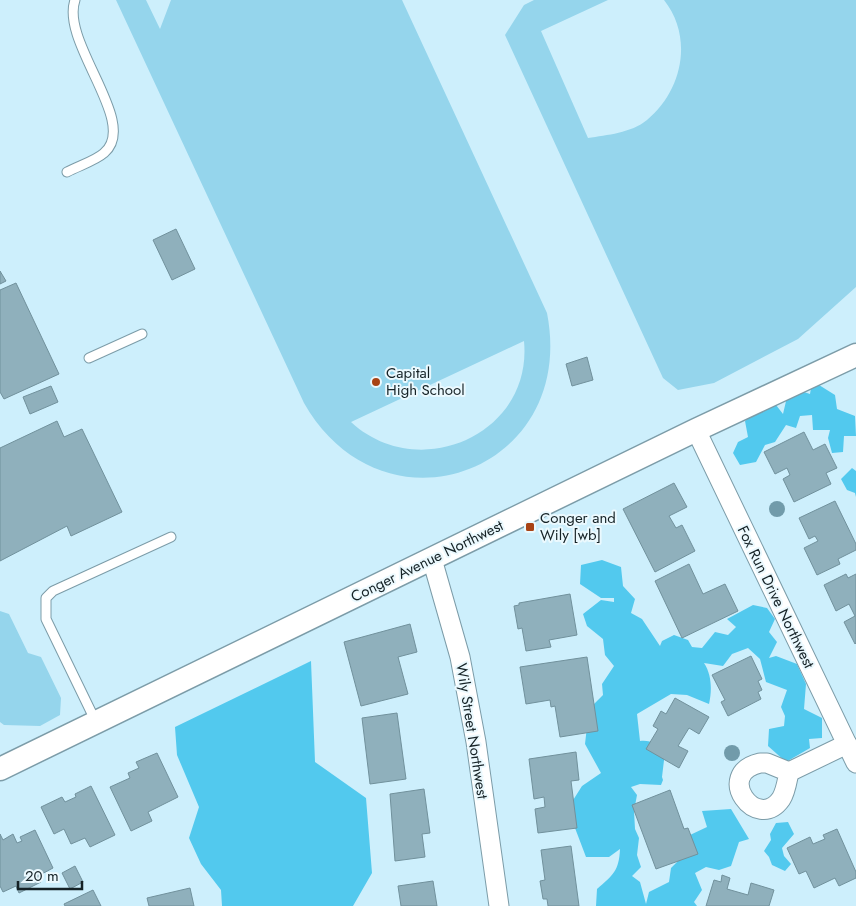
<svg xmlns="http://www.w3.org/2000/svg" width="856" height="906" viewBox="0 0 856 906" font-family="Jost,sans-serif">
<style>
.green{fill:#95d5ec;fill-rule:evenodd}
.forest{fill:#52c9ee}
.building{fill:#8fb0bc;stroke:#71919c}
.lines{fill:none;stroke-linecap:round;stroke-linejoin:round}
.service-casing{stroke:#7c9ca8;stroke-width:11}
.minor-casing{stroke:#7c9ca8;stroke-width:21}
.tertiary-casing{stroke:#7c9ca8;stroke-width:25}
.service{stroke:#fff;stroke-width:9}
.minor{stroke:#fff;stroke-width:19}
.tertiary{stroke:#fff;stroke-width:22}
.tree{fill:#719baa}
.poi-dot{fill:#a84315;stroke:#ebf9fe;stroke-width:2}
.labels{text-anchor:middle;stroke-width:4;stroke-linejoin:round;paint-order:stroke}
.poi-label{font-size:15px;fill:#152226;stroke:#ebf9fe;text-anchor:start}
.street-label{font-size:15px;fill:#152226;stroke:#ebf9fe}
</style>
<rect width="100%" height="100%" fill="#cdeffc"/>
<!-- green -->
<g class="green">
<path d="M116 0H146L160 29 171 0H402L547 313C578 471 384 543 304 403ZM524 341C533 435 418 484 351 422Z"/>
<path d="M534 0H608L541 31 588 138C607 135 631 133 647 120 682 91 694 38 664 0H856V287L798 339 714 383 678 390 663 378 505 35 524 5Z"/>
<path d="M0 611 9 614 28 653 41 657 61 698 60 715 40 726 4 725 0 722Z"/>
</g>
<!-- forest -->
<g class="forest">
<path d="M819 385 835 395 837 409 855 416 856 436H844L843 452 832 453 828 438 830 430H813L812 415 800 416 796 428 786 425 775 442 765 445 756 462 740 465 733 453 738 442 748 437 745 421 763 406 776 405 783 414 787 397 801 391 810 394 811 388Z"/>
<path d="M852 468 856 471V497L855 493 847 490 841 479Z"/>
<path d="M602 560 621 567 623 586 635 599 631 613 642 619 660 646 662 641 674 635 688 640 692 647 702 648 715 632 728 635 736 627 727 619 753 605 767 608 775 619 769 632 777 642 769 658 776 656 797 664 806 684 804 709 822 718V738L809 739 810 748 786 762 768 746 769 729 784 726 785 716 781 707 787 690 766 682 760 659 748 648 732 654 723 666 704 663C712 675 712 691 709 704L687 695 671 694 637 714 640 741C652 740 656 744 665 752L662 777 663 780 661 785 640 784 631 787 637 795 634 811 635 829 639 838 637 855 641 867 632 876 640 882 646 904 649 892 669 882 671 868 686 853 690 835 707 827 702 811 731 809 749 839 739 842 731 866 719 870 706 867 695 873 702 890 694 902 697 906H596L597 889C613 875 619 871 620 849L609 857H586L575 828 570 805 582 786 601 773 585 744 589 709 603 695 602 684 614 666 605 655 603 639 587 626 583 614 601 600 614 602V598H601L580 584 581 565Z"/>
<path d="M311 661 315 762 366 798 372 873 353 906H222L221 890 201 864 189 838 199 807 177 755 175 727Z"/>
<path d="M788 822 794 834 782 848 784 856 791 864 785 871 772 865 769 857 764 851 771 840 770 834 776 823Z"/>
</g>
<!-- building -->
<g class="building">
<path d="M176 229 195 269 172 280 153 240Z"/>
<path d="M0 271 6 281 0 284Z"/>
<path d="M16 283 59 374 4 399 0 392V290Z"/>
<path d="M587 357 593 380 572 386 566 364Z"/>
<path d="M51 386 58 402 30 414 23 397Z"/>
<path d="M57 421 64 437 82 429 122 512 71 536 67 526 0 561V448Z"/>
<path d="M804 432 813 450 825 444 837 468 826 473 831 484 794 502 783 479 790 475 787 468 775 474 764 452Z"/>
<path d="M674 483 687 507 669 516 676 528 682 525 695 551 655 572 623 509Z"/>
<path d="M835 501 856 544V550L838 559 840 564 817 575 804 548 818 541 815 536 809 539 799 518Z"/>
<path d="M689 564 703 594 725 584 738 611 682 638 655 581Z"/>
<path d="M846 574 848 578 856 574V643L855 644 844 622 855 616 849 604 836 611 824 585Z"/>
<path d="M570 594 577 635 549 640 551 647 526 651 522 628 518 629 514 606 519 605V603Z"/>
<path d="M410 624 417 652 398 657 408 694 361 706 344 642Z"/>
<path d="M751 656 762 679 758 681 762 690 758 692 761 699 728 716 721 702 725 700 712 675Z"/>
<path d="M587 657 598 731 560 737 555 706 551 707 550 700 526 704 520 667Z"/>
<path d="M675 698 709 717 699 734 689 728 678 746 688 751 679 768 646 749 658 729 653 726 661 711 666 714Z"/>
<path d="M397 713 406 779 370 784 362 718Z"/>
<path d="M576 752 579 780 571 781 577 828 538 833 535 809 545 807 544 797 534 799 529 759Z"/>
<path d="M157 753 178 797 148 812 152 821 131 831 110 787 130 778 128 773 139 768 136 762Z"/>
<path d="M91 786 115 835 90 847 85 838 71 844 64 829 54 834 41 807 62 797 65 802 76 797 75 794Z"/>
<path d="M424 789 430 833 422 834 425 857 395 861 390 794Z"/>
<path d="M670 790 684 829 688 828 698 854 656 869 632 805Z"/>
<path d="M837 829 856 872V878L839 886 835 878 814 888 806 871 799 874 787 848 810 837 813 844 825 839 823 835Z"/>
<path d="M35 830 53 868 38 876 41 882 19 893 16 886 3 892 0 886V834L3 840 13 834 17 843 22 841 20 837Z"/>
<path d="M571 846 579 906H548L547 899H543L540 881 545 880 541 850Z"/>
<path d="M75 866 83 882 70 889 62 873Z"/>
<path d="M722 875 730 878 727 889 748 895 751 883 774 890 769 906H706L714 880 721 882Z"/>
<path d="M433 881 437 906H401L398 886Z"/>
<path d="M190 888 194 906H149L147 898Z"/>
<path d="M93 890 101 906H65L64 904Z"/>
</g>
<g class="lines">
<!-- service casing -->
<g class="service-casing">
<g id="service">
<path d="M67 172C78 166 95 161 104 153 140 123 60 43 75 0"/>
<path d="M89 358 142 334"/>
<path d="M96 722 46 619V598L53 591 171 537"/>
</g>
</g>
<!-- minor casing -->
<g class="minor-casing">
<g id="minor">
<path d="M696 430 856 763"/>
<path d="M432 559 460 657 476 742 499 906"/>
<path d="M760 763H767L789 772C787 781 786 791 781 799 757 833 713 774 760 763Z"/>
<path d="M789 772 847 744"/>
</g>
</g>
<!-- tertiary casing -->
<g class="tertiary-casing">
<path id="tertiary" d="M0 769 696 430 856 355"/>
</g>
<!-- service -->
<use href="#service" class="service"/>
<!-- minor -->
<use href="#minor" class="minor"/>
<!-- tertiary -->
<use href="#tertiary" class="tertiary"/>
</g>
<!-- trees -->
<g class="tree">
<circle cx="777" cy="509" r="8"/>
<circle cx="732" cy="753" r="8"/>
</g>
<!-- markers -->
<g class="poi-dot">
<circle cx="376" cy="382" r="5"/>
<rect x="525" y="522" width="10" height="10" rx="2.5"/>
</g>
<g class="labels">
<!-- poi labels -->
<g class="poi-label">
<text x="386" y="378">Capital<tspan x="386" dy="17">High School</tspan></text>
<text x="540" y="523">Conger and<tspan x="540" dy="17">Wily [wb]</tspan></text>
</g>
<!-- street labels -->
<g class="street-label">
<text transform="translate(427 561) rotate(-26)" y="5">Conger Avenue Northwest</text>
<text transform="translate(776 597) rotate(64)" y="5">Fox Run Drive Northwest</text>
<text transform="translate(472 731) rotate(81)" y="5">Wily Street Northwest</text>
</g>
</g>
<!-- scale -->
<path d="M18 881v8h64v-8" fill="none" stroke="#152226" stroke-width="2.5"/>
<text x="25" y="881" font-size="15" fill="#152226" stroke="#ebf9fe" stroke-width="4" paint-order="stroke">20 m</text>
</svg>
